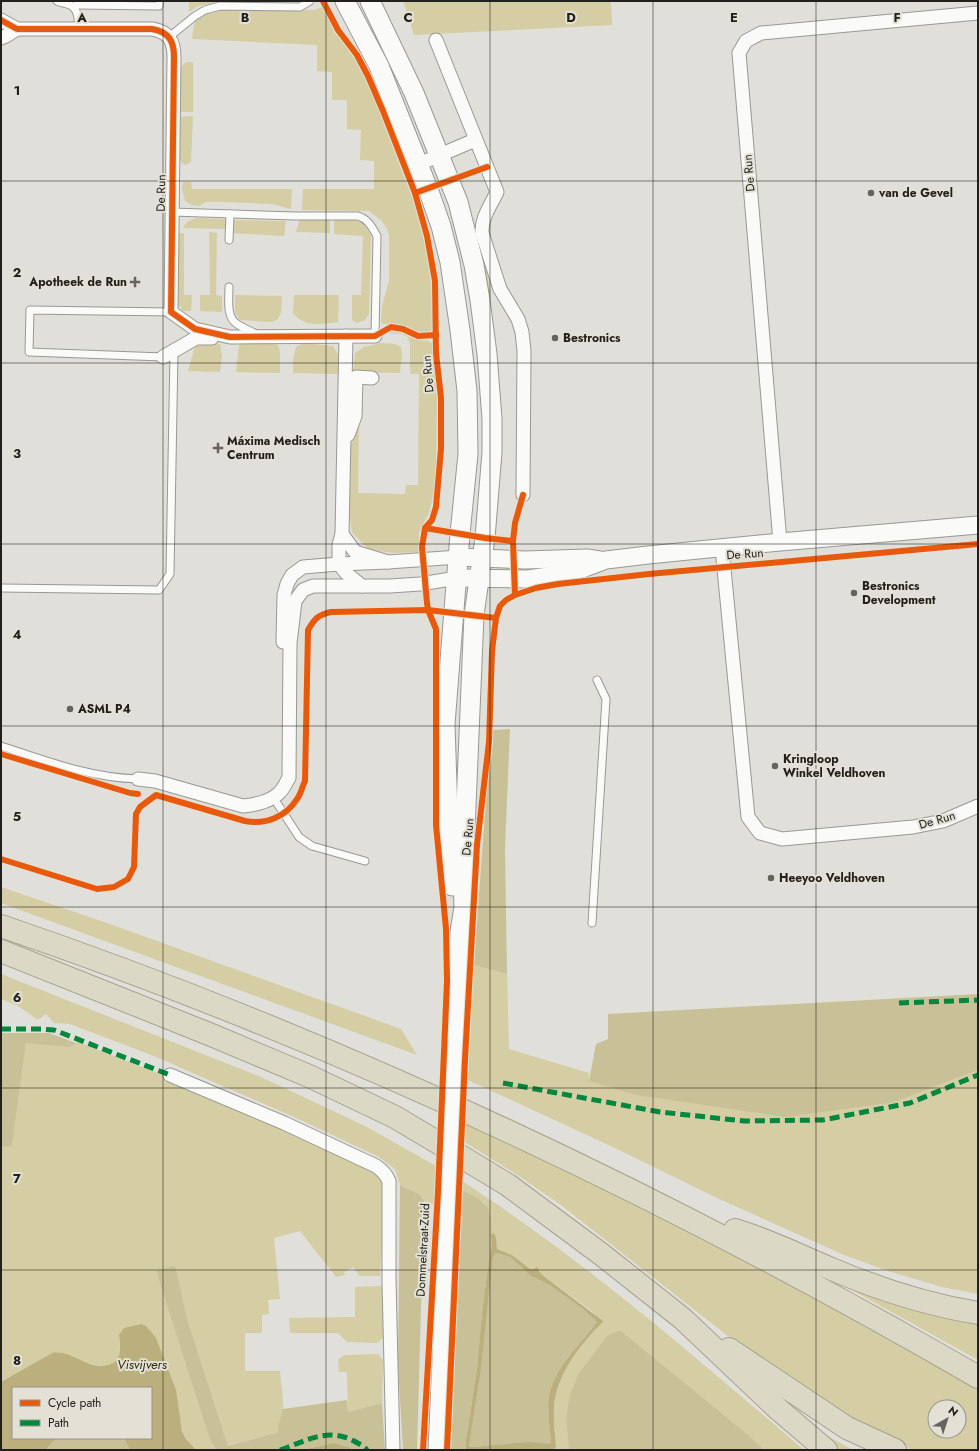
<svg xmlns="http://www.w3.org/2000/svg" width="979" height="1451" viewBox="0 0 979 1451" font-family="Jost,sans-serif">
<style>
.green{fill:#d5cda4;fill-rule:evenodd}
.forest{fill:#c8c097}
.water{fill:#baaf7d;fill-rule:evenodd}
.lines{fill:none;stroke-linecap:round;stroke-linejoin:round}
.service-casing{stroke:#989894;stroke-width:9}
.minor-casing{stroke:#989894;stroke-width:15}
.tertiary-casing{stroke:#989894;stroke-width:19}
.secondary-casing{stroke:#989894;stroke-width:21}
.motorway-casing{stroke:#a5a18d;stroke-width:24}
.service{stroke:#fafaf9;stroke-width:7}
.minor{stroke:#fafaf9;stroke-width:13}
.tertiary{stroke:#fafaf9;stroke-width:17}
.secondary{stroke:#fafaf9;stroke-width:19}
.motorway{stroke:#dbd8c6;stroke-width:22}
.secondary-bridge-casing{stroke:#989894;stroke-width:21;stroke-linecap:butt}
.secondary-bridge{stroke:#fafaf9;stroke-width:19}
.quiet{stroke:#00873e;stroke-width:5;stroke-dasharray:10 5;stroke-linecap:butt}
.cycleway-casing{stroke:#e3e1d6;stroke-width:8}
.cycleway{stroke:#e8590c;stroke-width:6}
.grid{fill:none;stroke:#21201c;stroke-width:1;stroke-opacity:0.55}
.poi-dot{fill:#64635e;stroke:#e3e1d6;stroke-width:1.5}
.labels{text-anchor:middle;stroke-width:4;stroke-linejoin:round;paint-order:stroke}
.street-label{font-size:12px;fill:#21201c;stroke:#e3e1d6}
.poi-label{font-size:12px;font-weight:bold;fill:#21201c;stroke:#e3e1d6;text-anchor:start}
.water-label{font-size:13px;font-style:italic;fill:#312b0b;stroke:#e3e1d6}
.grid-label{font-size:13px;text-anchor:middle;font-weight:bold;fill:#21201c;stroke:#e3e1d6;stroke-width:4;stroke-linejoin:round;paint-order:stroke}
</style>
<rect width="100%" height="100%" fill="#e0dfd9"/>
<!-- green -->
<g class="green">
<path d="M189 1H298L214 3 198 6 189 12Z"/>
<path d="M403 1H611L612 25 414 35Z"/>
<path d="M323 7 334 32 350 50 370 87 418 213 427 254 432 292V328L431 331 423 333 414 331 407 326 383 324 381 322 382 307 389 280V235L387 229 382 221 369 211 302 210 303 189H374V161L360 160 361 130 347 129V100H332V72L317 71V45L192 39C193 33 193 24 197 18 209 5 293 10 314 10Z"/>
<path d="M186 62H193V112H180L181 67Z"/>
<path d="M193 116 191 162 185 165 180 161 179 117Z"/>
<path d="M183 182H191L192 189H292L291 209 272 204 223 202H206L199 206 192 205 185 201 182 188Z"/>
<path d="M196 218 226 219 227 229 183 228 187 222Z"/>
<path d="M300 219H330V233L296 232Z"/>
<path d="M334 219C354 220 361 216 371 236L369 314 365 320 357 323 352 320V295H361L363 236 334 234Z"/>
<path d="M232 220 286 221 284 236 231 233Z"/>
<path d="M209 232 217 233 216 295 222 296V312L200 311V295H210Z"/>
<path d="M179 233H184V295H192L191 311H183L178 304Z"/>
<path d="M482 249 491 293 486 294 478 250Z"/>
<path d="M235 295 282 296 281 313 277 320 271 322 240 320 235 312Z"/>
<path d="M294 295H339L338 322C320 324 305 328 293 313Z"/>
<path d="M390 332C405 332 403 335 415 339 421 342 429 338 433 345L437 397 436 470 434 491 429 513 419 532V552L394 553 369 550 352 532 349 511 351 446 359 422 358 493 405 494 406 485H418L419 374H410V345L408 337 402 334 390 333Z"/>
<path d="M246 343H272L278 345 280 352V373L236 372 239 345Z"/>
<path d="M303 343 333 346 339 356 338 374 293 373V359L296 347Z"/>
<path d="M380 343 395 344 401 347 402 354 400 373 353 372 355 353 364 347Z"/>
<path d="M220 344 222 356 220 372 188 371 195 346Z"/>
<path d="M1 887 110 924 401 1029 417 1055 1 903Z"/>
<path d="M474 965 507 974 509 1049 589 1073V1081L895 1102 978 1070V1294L942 1287 888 1271 844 1255 717 1198 615 1148 468 1080Z"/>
<path d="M1 974 261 1077 365 1126 436 1166 434 1204 424 1201 419 1194 400 1185 395 1169 379 1157 303 1121 154 1056 70 1024 54 1023 46 1014 38 1020 18 1006 1 999Z"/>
<path d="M26 1042 70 1047 78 1042 170 1078 374 1169 383 1180 384 1209 380 1276H360L353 1267 344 1272 345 1275 336 1277 300 1231 274 1238 280 1299 268 1300 269 1314 262 1315V1333H245V1371H280C281 1385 284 1400 283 1414 282 1421 277 1425 278 1432L228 1446 188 1322 175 1265 156 1271 207 1431 211 1442 217 1450H196C184 1438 182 1432 179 1415L119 1335C119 1341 121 1350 119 1357 114 1373 90 1363 79 1361 70 1358 61 1356 52 1353L1 1382V1147L12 1146Z"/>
<path d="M463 1122 607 1189 821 1301 978 1389V1450H913L882 1437 829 1408 752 1355 561 1205 516 1174 463 1141ZM935 1407H959V1431H935Z"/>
<path d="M462 1181C584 1260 694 1356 804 1450H764L621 1331 569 1398 566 1419 569 1450H518L556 1447C555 1434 553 1420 554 1407 556 1376 581 1343 603 1322L589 1309 541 1274 539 1270 530 1269 512 1255 497 1249 496 1241 491 1234 484 1203 462 1190Z"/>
<path d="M380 1286 386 1289 384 1337 377 1343 347 1342 338 1333H290L289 1318 355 1317V1287Z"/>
<path d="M853 1288 978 1323V1360L852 1290Z"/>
<path d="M378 1354 383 1360 382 1403 348 1412 347 1372H339L338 1360 344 1355Z"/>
<path d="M826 1435 853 1450H837L823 1438Z"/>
</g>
<!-- forest -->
<g class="forest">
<path d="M510 729 505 848 507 974 474 965 491 730Z"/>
<path d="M978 994V1070L895 1102 786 1117 636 1095 589 1081 596 1044 608 1039V1014Z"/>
<path d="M1 1033H49L76 1043 70 1047 26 1043 12 1146 1 1147Z"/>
<path d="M400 1185 419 1194 424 1201 417 1450H403L398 1364Z"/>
<path d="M462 1190 479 1199 488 1208 491 1218 492 1245 490 1252 482 1313 477 1369 466 1440V1450H451Z"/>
<path d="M496 1253 510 1257 531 1276 548 1284 583 1309 597 1322 574 1350 567 1362 548 1409 551 1442 549 1444C524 1442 496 1445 471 1447L469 1446 481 1370 493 1257Z"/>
<path d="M175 1265 188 1322 228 1446 278 1432C277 1424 282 1417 283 1409L347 1400 348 1412 382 1403 385 1450H353L349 1447 334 1443 301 1450H217L211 1442 207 1431 156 1271Z"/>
<path d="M621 1331 748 1435 764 1450H569L566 1419 569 1398 578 1375 607 1336 615 1332Z"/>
<path d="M56 1438H124L130 1450H46Z"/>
</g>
<!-- water -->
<g class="water">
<path d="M494 1233 496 1238 497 1249 512 1255 530 1269H534L537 1267 541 1274 603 1321V1322C581 1343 556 1375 554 1407 553 1420 555 1434 556 1447L554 1449 466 1450V1440L477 1369 482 1313 490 1252 492 1245 491 1235ZM496 1253 510 1257 531 1276 548 1284 583 1309 597 1322C581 1343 552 1371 549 1399 547 1413 550 1428 551 1442L549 1444 530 1442 471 1447 469 1446 481 1370 493 1257Z"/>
<path d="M142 1324 147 1327 156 1338 176 1390 182 1431 186 1439 196 1450H130L124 1438H151V1388H13V1438H56L46 1450H1V1382L52 1353C72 1349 90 1373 111 1364 123 1360 120 1345 119 1335L124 1328Z"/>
<path d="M334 1443 349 1447 353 1450H301Z"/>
</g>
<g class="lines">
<!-- service casing -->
<g class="service-casing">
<g id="service">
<path d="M57 1C61 3 66 3 70 5 79 9 78 21 79 29"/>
<path d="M76 5 159 6 160 1"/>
<path d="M169 37 195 16 205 10 220 6 300 7 310 1"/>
<path d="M172 212 296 216H358C368 219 372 227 377 236L375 336"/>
<path d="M229 240 230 214"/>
<path d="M229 287C229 299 226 317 237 324 243 328 251 331 258 335"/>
<path d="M163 357 29 352 30 310 171 312"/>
<path d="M1 588 159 590 170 574 174 352"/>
<path d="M1 746C46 761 91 778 138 779"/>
<path d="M273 797 299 837 312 846 365 861"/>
<path d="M592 923 606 699 597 680"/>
</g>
</g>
<!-- minor casing -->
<g class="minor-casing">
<g id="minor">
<path d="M1 20 17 29H152C169 32 174 41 174 57L171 312 195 329 230 337 375 336"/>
<path d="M1 38 6 36 17 29"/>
<path d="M436 40 497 192C491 205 481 218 482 233L500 289 518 319 522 332 524 351 523 495"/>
<path d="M419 164 475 140"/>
<path d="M346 336 342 534 339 545V564L346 573 362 586H390L420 584 457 578"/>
<path d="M163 357 196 338H212"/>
<path d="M348 435 355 416 356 377 372 378"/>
<path d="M342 534 355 552 388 562 459 557"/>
<path d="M780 542 739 53 746 41 761 33 978 13"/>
<path d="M722 548 748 817 760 833 782 839 913 827 943 821 978 806"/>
<path d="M283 642 284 595 287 584 292 575 303 567 339 564 388 562"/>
<path d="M138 779 155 781 243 806C255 805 272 801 280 792 284 788 286 782 289 778L290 643 295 601 303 590 313 586H362"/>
<path d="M170 1075 284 1123 376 1166C382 1170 386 1174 389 1181V1281L393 1450"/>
</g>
</g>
<!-- tertiary casing -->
<g class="tertiary-casing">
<g id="tertiary">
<path d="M459 557 525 560 587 558 600 560"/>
<path d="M457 578 528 579 569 573 582 569 606 560 648 555 780 542 978 525"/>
</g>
</g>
<!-- secondary casing -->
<g class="secondary-casing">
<g id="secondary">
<path d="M345 1 379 66 428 189 441 226 450 262 460 330 467 391 468 454 460 534 445 724 448 816 452 886"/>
<path d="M370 1 414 93 458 202 474 265 480 300 487 354 492 419V452L485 538 474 615 463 878 464 907 460 932 455 1055"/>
<path d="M438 1450 449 1197"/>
</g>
</g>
<!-- motorway casing -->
<g class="motorway-casing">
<g id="motorway">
<path d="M1 926C341 1042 667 1197 978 1377"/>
<path d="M1 951 209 1034 309 1076 395 1117 452 1151 508 1185 601 1254 683 1319 778 1409 826 1450"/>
<path d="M735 1230C769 1240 802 1257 834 1270 881 1290 929 1305 978 1313"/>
<path d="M729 1349 847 1428 895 1450"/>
</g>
</g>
<!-- service -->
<use href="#service" class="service"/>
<!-- minor -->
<use href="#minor" class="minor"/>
<!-- tertiary -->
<use href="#tertiary" class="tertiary"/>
<!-- secondary -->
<use href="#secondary" class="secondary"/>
<!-- motorway -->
<use href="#motorway" class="motorway"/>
<!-- secondary-bridge casing -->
<g class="secondary-bridge-casing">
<path id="secondary-bridge" d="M449 1197 455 1055"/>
</g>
<!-- secondary-bridge -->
<use href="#secondary-bridge" class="secondary-bridge"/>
<!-- quiet -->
<g class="quiet">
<path d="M899 1003 978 1000"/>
<path d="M1 1029H41L54 1030 170 1075"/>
<path d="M503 1083 660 1112 744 1121 823 1120 910 1103 978 1075"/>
<path d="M280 1450C306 1441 327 1427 354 1441 359 1444 364 1446 367 1450"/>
</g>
<!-- cycleway casing -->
<g class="cycleway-casing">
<g id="cycleway">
<path d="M323 1 338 30 357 55 368 76 383 111 415 193 427 236 435 281 436 353 441 398V449L436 507 432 520 425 528 422 547 427 603 428 610 436 629V825L446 929 447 981 438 1192 423 1450"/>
<path d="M1 20 17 29H152C169 32 174 41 174 57L171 312 195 329 230 337 375 336 391 327 403 329 418 336 436 335"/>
<path d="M415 193 487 167"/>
<path d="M425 528 485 538 513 541"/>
<path d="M515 595 513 541 515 523 523 495"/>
<path d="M1 754 130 793 138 794"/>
<path d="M1 859 97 889 114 887 128 879 134 867 136 814 140 807 156 795 245 821C265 825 286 817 297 799 301 794 302 787 305 781L308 630C315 618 318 615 331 612L428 610 496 618"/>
<path d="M447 1450 465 1059 477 845 489 742 492 651 496 618 500 606 506 600 515 595 536 588 558 584 649 574 978 544"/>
</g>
</g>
<!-- cycleway -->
<use href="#cycleway" class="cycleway"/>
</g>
<!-- grid -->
<path class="grid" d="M163 1V1450M326 1V1450M490 1V1450M653 1V1450M816 1V1450M1 181H978M1 363H978M1 544H978M1 726H978M1 907H978M1 1088H978M1 1270H978"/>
<!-- markers -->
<g class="poi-dot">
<circle cx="871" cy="193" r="4"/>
<path d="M133 276h4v4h4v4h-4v4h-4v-4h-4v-4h4z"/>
<circle cx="555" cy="338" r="4"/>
<path d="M216 442h4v4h4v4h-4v4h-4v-4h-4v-4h4z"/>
<circle cx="854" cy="593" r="4"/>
<circle cx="70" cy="709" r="4"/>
<circle cx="775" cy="766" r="4"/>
<circle cx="771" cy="878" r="4"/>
</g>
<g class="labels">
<!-- street labels -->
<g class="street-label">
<text transform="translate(749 173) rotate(-95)" y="4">De Run</text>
<text transform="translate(161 193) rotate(-89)" y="4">De Run</text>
<text transform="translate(428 374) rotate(-95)" y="4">De Run</text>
<text transform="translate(745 554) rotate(-4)" y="4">De Run</text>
<text transform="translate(937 820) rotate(-16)" y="4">De Run</text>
<text transform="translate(468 837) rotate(-85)" y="4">De Run</text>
<text transform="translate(423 1250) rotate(-87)" y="4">Dommelstraat-Zuid</text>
</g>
<!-- poi labels -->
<g class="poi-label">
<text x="879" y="197">van de Gevel</text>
<text x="127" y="286" text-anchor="end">Apotheek de Run</text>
<text x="563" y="342">Bestronics</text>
<text x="227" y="445">Máxima Medisch<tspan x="227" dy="14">Centrum</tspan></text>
<text x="862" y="590">Bestronics<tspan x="862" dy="14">Development</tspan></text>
<text x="78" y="713">ASML P4</text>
<text x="783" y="763">Kringloop<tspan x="783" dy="14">Winkel Veldhoven</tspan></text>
<text x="779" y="882">Heeyoo Veldhoven</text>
</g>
<!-- water labels -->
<g class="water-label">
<text x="142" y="1369">Visvijvers</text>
</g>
</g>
<g class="grid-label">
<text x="82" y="22">A</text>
<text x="245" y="22">B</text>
<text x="408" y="22">C</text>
<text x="571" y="22">D</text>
<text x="734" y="22">E</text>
<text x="897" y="22">F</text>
<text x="17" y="95">1</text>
<text x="17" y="277">2</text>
<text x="17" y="458">3</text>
<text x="17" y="639">4</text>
<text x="17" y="821">5</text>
<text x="17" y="1002">6</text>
<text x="17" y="1183">7</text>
<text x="17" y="1365">8</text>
</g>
<!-- border -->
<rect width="979" height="1451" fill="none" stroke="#21201c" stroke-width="4"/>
<!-- legend -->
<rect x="12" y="1387" width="140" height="52" fill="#e3e1d6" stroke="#95948c"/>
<rect x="20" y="1400" width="20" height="6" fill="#e8590c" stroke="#95948c"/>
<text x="48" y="1407" font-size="12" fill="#21201c">Cycle path</text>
<rect x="20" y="1420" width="20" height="6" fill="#00873e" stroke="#95948c"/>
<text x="48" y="1427" font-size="12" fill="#21201c">Path</text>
<!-- north arrow -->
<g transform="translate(947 1419) rotate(39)"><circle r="19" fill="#e3e1d6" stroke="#95948c"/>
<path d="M0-3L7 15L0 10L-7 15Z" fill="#64635e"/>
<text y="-6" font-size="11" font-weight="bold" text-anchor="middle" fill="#21201c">N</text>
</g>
</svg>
